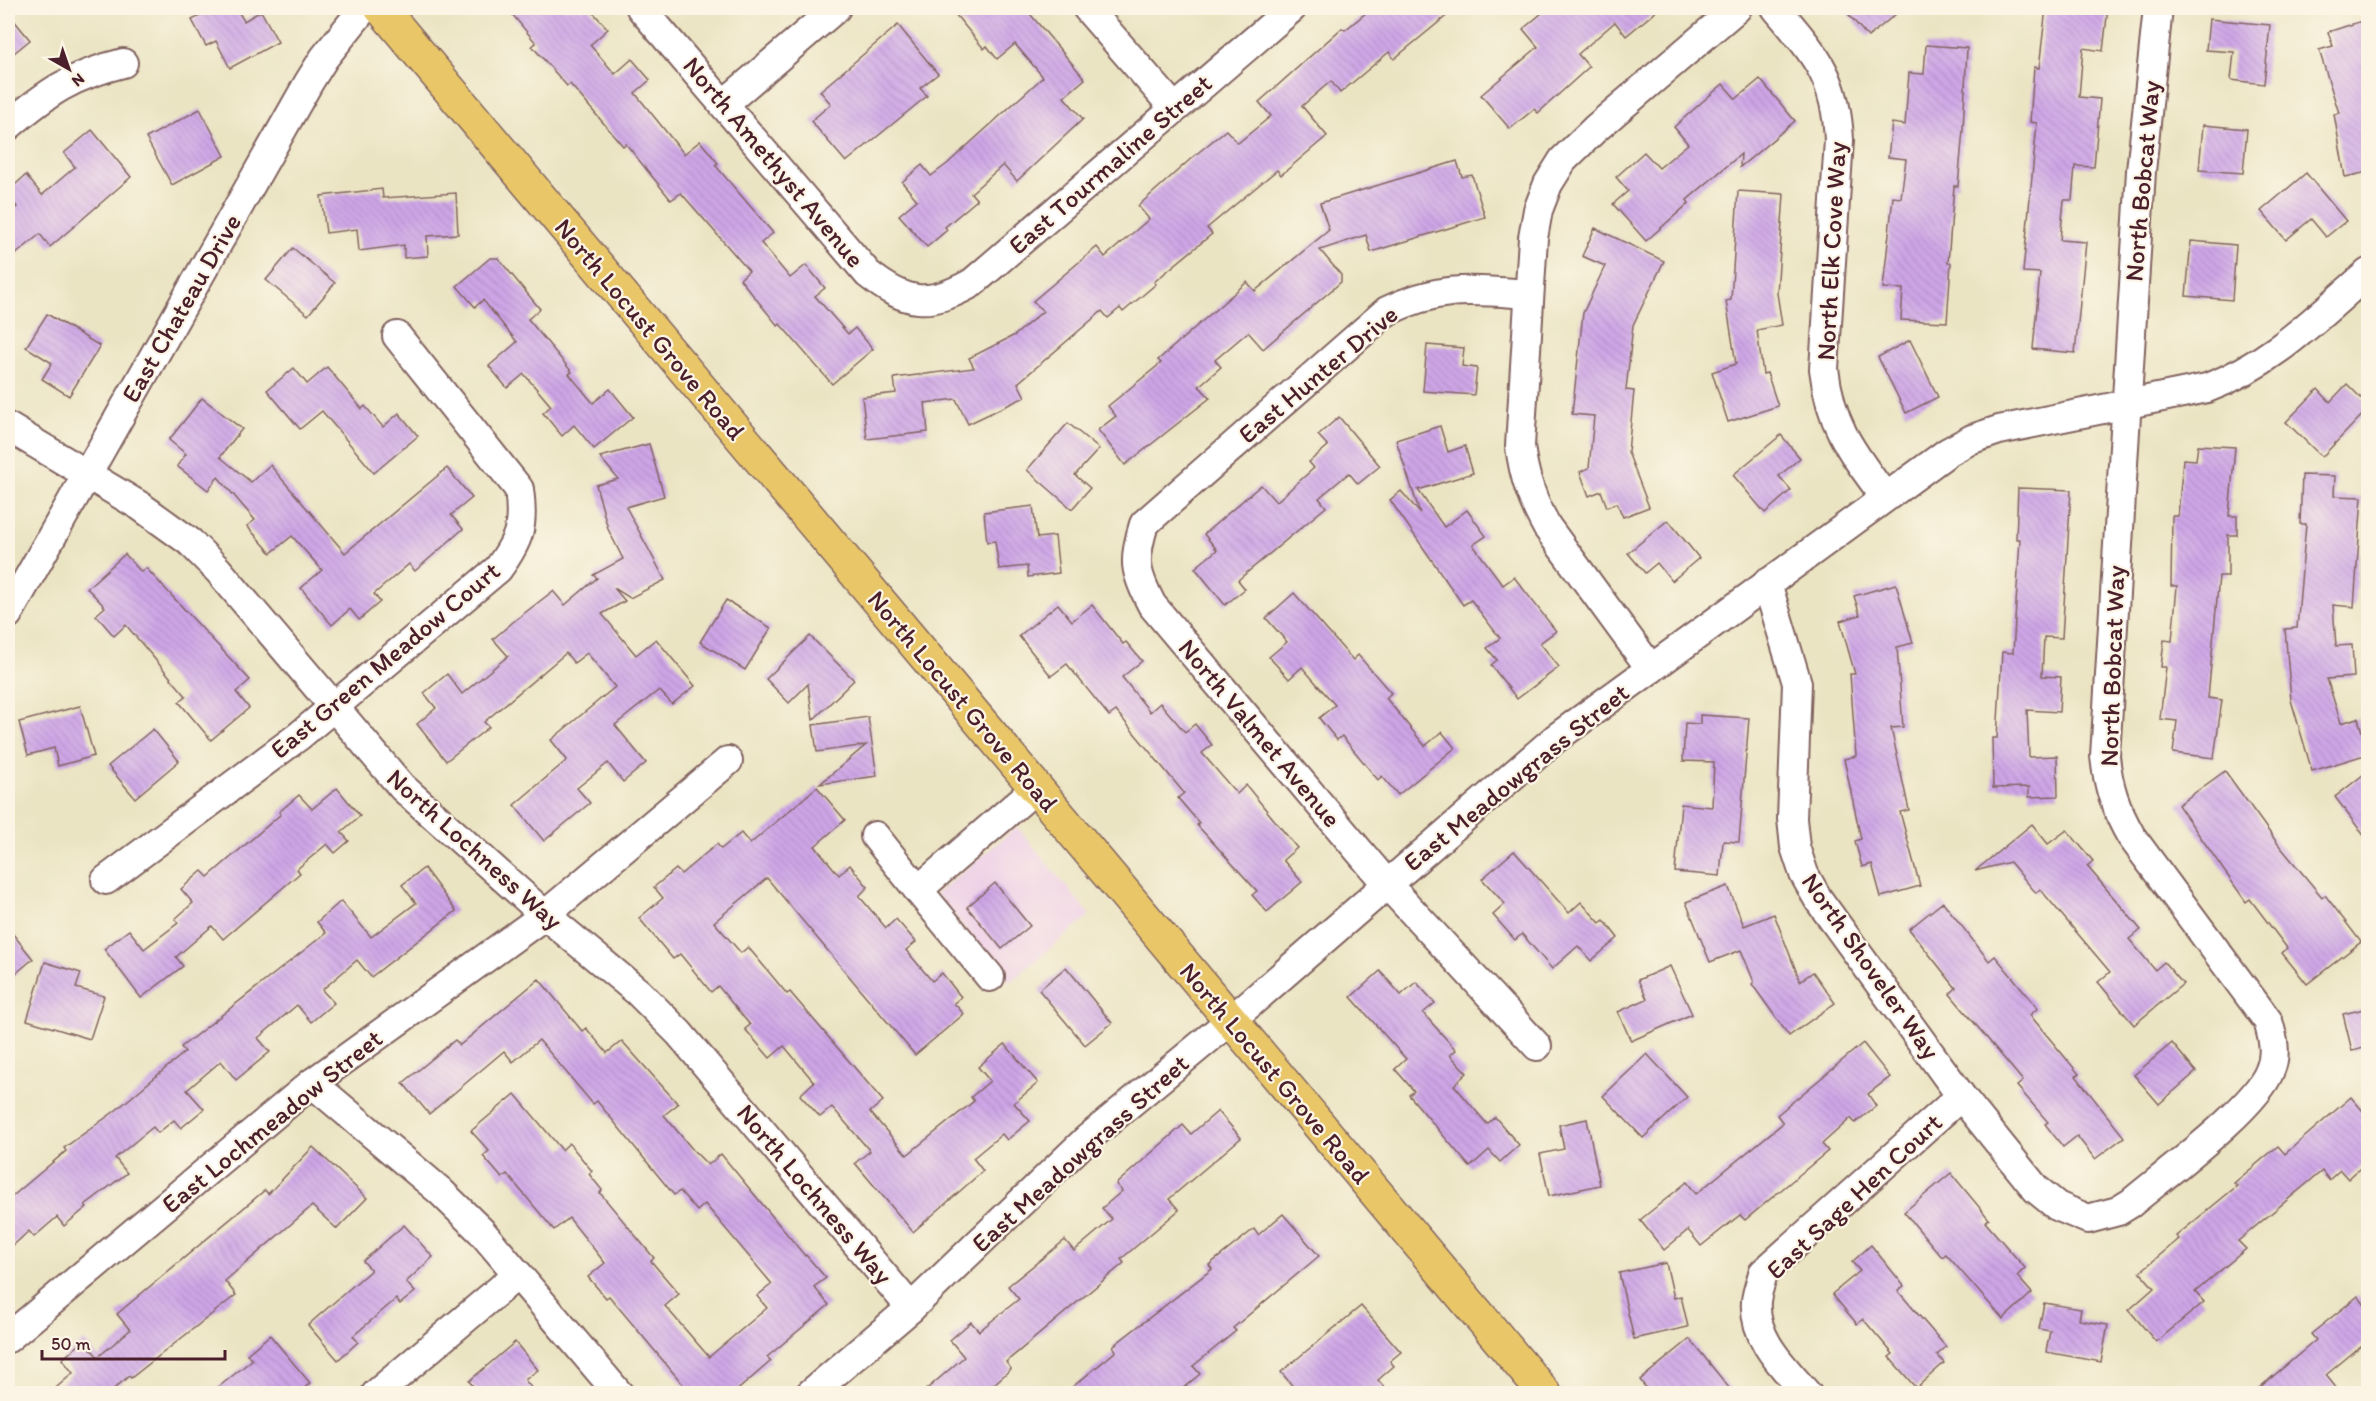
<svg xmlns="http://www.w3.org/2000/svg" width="2376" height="1401" viewBox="0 0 2376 1401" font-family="Itim,sans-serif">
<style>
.built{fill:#eed0e7}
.building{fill:url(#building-back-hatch)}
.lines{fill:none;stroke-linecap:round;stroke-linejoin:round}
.minor-casing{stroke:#826460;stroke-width:32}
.major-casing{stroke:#826460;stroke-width:36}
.minor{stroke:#fff;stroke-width:28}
.major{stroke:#e9c769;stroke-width:33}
.labels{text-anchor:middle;stroke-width:4.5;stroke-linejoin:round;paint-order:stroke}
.street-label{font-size:26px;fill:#4a1f2b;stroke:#fcf5e5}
</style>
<defs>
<pattern id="building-back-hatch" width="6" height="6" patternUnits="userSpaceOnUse" patternTransform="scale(1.5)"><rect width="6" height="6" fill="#cea6e7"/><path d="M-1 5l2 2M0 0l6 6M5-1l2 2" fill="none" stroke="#b28ec6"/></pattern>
</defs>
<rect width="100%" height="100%" fill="#fcf5e5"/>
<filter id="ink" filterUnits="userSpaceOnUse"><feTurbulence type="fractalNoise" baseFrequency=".0167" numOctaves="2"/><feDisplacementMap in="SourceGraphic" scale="12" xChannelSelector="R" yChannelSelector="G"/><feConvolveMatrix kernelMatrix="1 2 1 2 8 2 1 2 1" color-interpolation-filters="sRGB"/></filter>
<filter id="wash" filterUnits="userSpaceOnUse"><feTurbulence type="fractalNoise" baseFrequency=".008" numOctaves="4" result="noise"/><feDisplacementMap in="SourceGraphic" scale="24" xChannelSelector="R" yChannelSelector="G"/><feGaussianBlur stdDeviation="1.35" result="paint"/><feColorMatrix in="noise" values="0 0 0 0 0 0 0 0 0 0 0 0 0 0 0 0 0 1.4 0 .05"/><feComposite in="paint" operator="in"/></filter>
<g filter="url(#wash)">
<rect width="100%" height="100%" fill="#ebe4c3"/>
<!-- built -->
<path class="built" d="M1017 827 1090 915 1010 982 936 894Z"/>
<g id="blocks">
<!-- building -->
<g class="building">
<path d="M215 8H236L244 21 261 11 278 42 230 68 216 41 206 46 192 20Z"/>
<path d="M507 8H589L608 29 590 45 615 74 632 59 650 80 635 93 684 154 700 141 718 163 715 165 773 233 761 243 790 278 806 265 825 288 815 296 848 334 855 328 873 349 832 384 780 324 778 326 740 279 749 271 681 193 671 200 626 144 623 146 570 84 567 86 532 46 536 43Z"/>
<path d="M950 8H1025L1085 79 1064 97 1083 119 1017 181 1003 165 971 193 977 200 945 227 947 230 927 247 899 215 917 200 902 182 922 165 931 176 947 164 1043 77 1015 44 997 59 987 46 984 49Z"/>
<path d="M1372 8H1456L1394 59 1389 52 1340 93 1331 81 1302 106 1327 136 1281 175 1277 170 1207 228 1212 234 1154 282 1156 284 1123 312 1120 308 1108 318 1102 311 1018 383 1025 397 968 424 956 399 925 403 928 432 867 439 862 397 896 393 894 378 974 368 969 358 1015 335 1043 311 1033 301 1053 284 1097 247 1105 257 1149 219 1138 206 1194 156 1226 130 1238 143 1271 116 1259 102 1342 28 1345 30Z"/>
<path d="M1548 8H1660L1626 36 1615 22 1578 54 1589 67 1538 113 1534 109 1510 129 1481 95 1538 47 1523 29Z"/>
<path d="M1843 8H1903L1868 37Z"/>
<path d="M2046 8H2108L2103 51 2083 48 2079 97 2100 99 2094 167 2075 166 2072 200H2064L2060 240 2086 242 2075 353 2033 349 2040 273 2023 272 2037 123 2030 122 2034 67 2039 68Z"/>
<path d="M8 13 30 40 8 58Z"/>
<path d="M2209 19 2270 25 2264 84 2231 80 2234 52 2206 50Z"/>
<path d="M2368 19V172L2345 177 2334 114 2339 113 2319 50 2333 46 2328 32Z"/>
<path d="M898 25 938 74 920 88 927 96 846 162 811 121 831 104 820 91Z"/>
<path d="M1926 45 1967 48 1963 130 1958 186H1954L1948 263H1951L1947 322 1901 320 1903 289 1883 288 1893 197 1901 198 1906 159 1888 157 1892 123 1905 125 1909 73 1924 74Z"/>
<path d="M1760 79 1795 121 1740 167 1741 154 1687 200 1689 203 1646 241 1613 204 1628 191 1616 177 1644 152 1659 168 1688 144 1674 127 1702 102 1723 84 1736 99Z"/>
<path d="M200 109 225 156 172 185 146 138Z"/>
<path d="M2203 125 2247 129 2243 173 2199 170Z"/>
<path d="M92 130 131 177 50 247 40 234 8 261V214L17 207 8 196V191L26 175 42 195 75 167 64 153Z"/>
<path d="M1457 161 1462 177 1472 175 1485 217 1371 252 1366 235 1320 250 1341 275V282L1263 349 1248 332 1215 360 1221 367 1199 386 1210 398 1125 465 1098 430 1116 416 1108 406 1161 363 1158 360 1247 282 1255 291 1329 230 1320 203Z"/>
<path d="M2306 173 2346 221 2326 237 2311 219 2286 240 2261 211Z"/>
<path d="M382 189 383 198 456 193 458 234 427 236 428 256 404 258V245L359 251 357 229 326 233 321 196Z"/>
<path d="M1738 191 1784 194 1777 293 1782 325 1757 330 1763 374 1767 373 1778 406 1728 422 1712 372 1736 364 1726 301 1731 300Z"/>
<path d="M1595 228 1664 261 1633 325 1626 390 1634 391 1628 452 1649 507 1623 517 1617 503 1607 507 1601 491 1589 496 1580 472 1589 468 1594 416 1572 414 1583 313 1605 266 1582 256Z"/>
<path d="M2191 241 2236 245 2232 300 2186 296Z"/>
<path d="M293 248 335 283 308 315 266 280Z"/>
<path d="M490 258H498L540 309 528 319 572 372 569 374 593 403 610 389 633 417 594 449 574 425 562 436 543 413 551 406 524 374 507 388 489 366 517 342 483 300 475 307 457 286Z"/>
<path d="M47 314 100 346 69 396 42 379 52 363 26 347Z"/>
<path d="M1910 340 1938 397 1906 413 1878 357Z"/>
<path d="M1427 345 1464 348 1462 366 1477 368 1474 395 1423 391Z"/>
<path d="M327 367 362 409 365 406 383 427 399 413 418 436 374 473 322 411 300 429 267 390 294 368 307 384Z"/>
<path d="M2347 384 2368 405V409L2322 457 2286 422 2318 389 2330 402Z"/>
<path d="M202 398 242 429 220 457 251 482 270 465 345 553 447 468 472 498 451 515 463 529 415 571 409 564 374 594 380 602 359 620 350 609 332 625 301 588 322 570 292 536 271 553 247 526 255 520 218 477 208 490 177 466 186 454 169 440Z"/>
<path d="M1339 417 1380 466 1358 484 1349 473 1319 498 1326 507 1238 580 1245 589 1225 605 1195 568 1217 550 1204 534 1261 485 1276 502 1314 468 1309 462 1328 446 1318 435Z"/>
<path d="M1068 423 1099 449 1075 475 1090 488 1072 509 1027 470Z"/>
<path d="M1440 426 1448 452 1465 446 1473 473 1418 490 1444 527 1467 510 1486 536 1473 545 1503 585 1514 577 1556 631 1540 643 1559 667 1517 699 1491 665 1497 660 1487 648 1500 638 1471 600 1463 605 1390 500 1401 491 1420 513 1396 440Z"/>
<path d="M1781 435 1800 458 1779 476 1791 490 1765 513 1733 475Z"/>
<path d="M649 444 664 496 626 507 665 580 630 598 614 588 625 601 602 614 636 655 656 639 695 686 672 704 659 690 615 725 646 763 623 782 608 763 577 788 590 803 544 841 514 805 567 760 551 740 615 687 587 653 574 663 566 653 484 722 489 727 446 761 417 724 436 708 424 693 447 674 462 694 508 656 493 639 513 622 553 591 565 605 597 578 593 575 623 559 608 529 596 485 618 479 600 457Z"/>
<path d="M2198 445 2235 447 2229 516H2237V535H2228V576H2219L2208 698 2222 700 2214 758 2173 753 2177 721 2160 719 2166 667H2161L2164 640 2172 641 2177 586H2171L2172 516H2178L2183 459 2196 460Z"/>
<path d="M2302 475 2335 476 2334 496 2362 497 2354 607 2333 605 2336 646 2352 645 2354 677 2327 679 2341 723 2358 718 2368 754 2312 771 2291 700 2285 629 2297 628 2306 524H2300Z"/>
<path d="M2018 488 2071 490 2062 638 2044 637 2042 676 2061 677 2059 712 2027 710 2029 757 2057 756 2058 796 2029 797V787L1993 788 1992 738H1997L2002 652 2013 653 2020 539H2016Z"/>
<path d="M1033 506 1037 538 1055 536 1059 573 1028 577 1027 566 999 569 995 541 987 542 984 512Z"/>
<path d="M1668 520 1699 558 1672 581 1657 563 1645 573 1628 553Z"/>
<path d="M125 554 141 572 146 568 250 680 236 692 249 708 211 740 179 702 186 696 126 625 114 636 96 615 105 607 87 588Z"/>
<path d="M1896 584 1913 643 1897 647 1903 727 1891 728 1909 810 1900 812 1920 886 1881 897 1872 864 1862 867 1855 841 1861 839 1844 759 1856 756 1850 674H1855L1840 621 1860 615 1854 596Z"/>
<path d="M1294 593 1353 660 1358 655 1391 693 1386 698 1425 746 1442 732 1455 748 1398 795 1382 776 1378 780 1342 736 1337 740 1319 718 1335 705 1302 667 1289 679 1269 657 1287 642 1266 618Z"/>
<path d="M726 600 771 628 745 670 700 642Z"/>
<path d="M1058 604 1072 621 1092 605 1123 644 1126 642 1142 661 1122 677 1150 712 1160 703 1185 732 1195 724 1212 745 1202 753 1237 794 1246 785 1297 848 1283 860 1302 882 1267 912 1252 895 1257 891 1197 825 1199 823 1178 798 1184 793 1116 711 1109 716 1067 664 1051 676 1019 636Z"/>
<path d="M810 636 854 680 813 720 808 684 789 703 766 679Z"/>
<path d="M80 706 94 756 58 766 54 748 28 755 19 722Z"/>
<path d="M1700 715 1749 718 1739 842 1723 841 1720 876 1675 872 1681 804 1712 807 1714 762 1683 761 1685 723 1700 724Z"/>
<path d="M868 717 877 776 820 784 866 745 817 752 813 725Z"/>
<path d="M153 729 179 761 135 798 108 766Z"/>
<path d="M2225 771 2278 844 2322 897 2325 895 2361 942 2307 984 2282 953 2287 948 2250 899 2246 902 2178 805Z"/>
<path d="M2368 771V841L2335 797Z"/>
<path d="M817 787 845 820 815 846 839 875 850 865 868 887 859 896 886 928 896 919 916 942 906 950 932 981 942 973 961 997 954 1003 964 1014 915 1055 767 878 714 922 741 953 748 947 787 994 790 992 883 1101 870 1112 907 1155 974 1101 971 1097 990 1081 978 1067 1005 1044 1038 1083 1014 1103 1030 1121 1007 1140 1002 1134 973 1158 983 1171 913 1232 855 1163 870 1151 832 1107 820 1117 800 1095 814 1082 784 1046 770 1058 745 1029 750 1025 718 986 711 992 680 954 673 959 639 918 663 898 654 887 676 869 681 874 717 844 721 849 741 833 750 844Z"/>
<path d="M337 788 360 816 341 832 349 841 335 853 327 844 297 869 300 873 223 939 212 926 176 957 183 966 141 998 104 949 129 930 144 949 178 923 175 919 193 903 181 889 202 871 208 877 281 814 279 812 299 795 312 809Z"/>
<path d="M2032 824 2048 844 2067 830 2093 861 2087 866 2141 930 2129 939 2155 970 2164 962 2183 984 2134 1025 2098 982 2110 972 2040 889 2036 893 2010 862 1975 871Z"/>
<path d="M1514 851 1569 913 1581 902 1600 923 1604 920 1618 938 1591 961 1578 946 1552 969 1522 934 1515 940 1493 915 1505 904 1482 879Z"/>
<path d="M424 868 456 911 371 977 357 960 322 990 334 1003 311 1022 297 1005 258 1038 270 1052 236 1080 221 1061 187 1090 204 1109 181 1128 174 1120 158 1133 153 1127 115 1158 127 1173 85 1205 87 1207 64 1226 57 1217 34 1237 29 1231 8 1250V1200L66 1151 64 1148 115 1111 185 1052 181 1047 326 933 317 922 341 901 371 937 416 903 402 885Z"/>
<path d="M995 883 1030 926 1002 949 967 907Z"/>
<path d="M1728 886 1744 926 1774 914 1800 981 1813 972 1835 1003 1789 1036 1752 984 1754 982 1741 950 1710 962 1686 902Z"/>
<path d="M1943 902 1989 961 1995 956 2038 1008 2030 1015 2079 1074 2076 1076 2124 1137 2095 1159 2077 1136 2063 1147 2045 1124 2048 1122 2017 1086 2023 1081 1950 994 1956 988 1909 929Z"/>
<path d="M8 928 33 959 8 980Z"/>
<path d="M45 962 81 973 76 988 104 996 90 1039 27 1020Z"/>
<path d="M1670 966 1692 1014 1631 1041 1618 1012 1647 999 1638 980Z"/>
<path d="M1066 967 1112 1023 1085 1045 1039 990Z"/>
<path d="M1380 971 1401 995 1416 982 1435 1003 1423 1013 1456 1050 1450 1055 1467 1073 1454 1085 1487 1124 1495 1117 1519 1145 1500 1162 1489 1150 1470 1167 1409 1095 1414 1091 1395 1069 1406 1059 1351 997Z"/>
<path d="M539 979 582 1031 586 1028 607 1053 622 1041 678 1104 664 1115 693 1150 708 1165 721 1154 805 1256 806 1255 826 1278 814 1287 829 1305 767 1357 771 1361 733 1394H691L609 1296 606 1298 588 1277 605 1263 569 1218 554 1230 507 1174 502 1178 483 1156 489 1151 471 1131 515 1094 562 1150 569 1143 592 1171 589 1174 602 1190 600 1193 654 1258 651 1261 679 1294 665 1306 709 1357 767 1308 757 1296 772 1284 705 1204 697 1211 680 1191 674 1195 597 1101 593 1104 539 1040 513 1062 504 1051 429 1114 403 1083 455 1040 460 1045Z"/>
<path d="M2368 1008V1047L2352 1051 2343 1014Z"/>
<path d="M1863 1043 1890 1077 1868 1094 1876 1106 1855 1123 1851 1118 1822 1144 1828 1151 1745 1220 1740 1215 1701 1246 1688 1230 1664 1250 1640 1220 1687 1182 1696 1194 1783 1123 1777 1115Z"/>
<path d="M2172 1043 2196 1072 2159 1104 2134 1075Z"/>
<path d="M1647 1054 1687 1097 1643 1138 1603 1096Z"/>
<path d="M2351 1097 2368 1117V1161L2348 1179 2340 1170 2329 1180 2322 1171 2238 1241 2246 1249 2195 1292 2204 1302 2156 1342 2129 1310 2154 1288 2140 1272 2179 1239 2176 1236 2237 1186 2234 1183 2278 1146 2285 1154Z"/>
<path d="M1218 1111 1241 1138 1169 1199 1179 1210 1121 1259 1124 1263 1006 1362 1011 1369 983 1394H921L964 1357 950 1340 971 1322 979 1331 1019 1299 1008 1286 1065 1240 1074 1251 1112 1219 1102 1208 1122 1191 1116 1184 1183 1125 1191 1134Z"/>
<path d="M1587 1119 1600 1185 1549 1196 1540 1154 1564 1149 1559 1125Z"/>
<path d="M313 1147 367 1198 337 1229 312 1206 225 1281 236 1295 131 1378 129 1376 108 1394H49L73 1373 62 1359 84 1341 98 1357 130 1330 117 1314 265 1190 268 1194Z"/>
<path d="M1951 1173 1989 1219 1985 1222 2025 1268 2017 1276 2032 1293 2003 1319 1946 1254 1942 1257 1904 1212Z"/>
<path d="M1283 1214 1319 1256 1233 1328 1236 1331 1193 1366 1200 1374 1176 1394H1064L1116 1351 1113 1346 1212 1269 1209 1265 1254 1229 1258 1235Z"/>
<path d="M404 1225 433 1257 406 1282 415 1292 400 1304 396 1299 353 1336 358 1342 338 1360 308 1325 371 1270 363 1261Z"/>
<path d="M1871 1245 1904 1286 1898 1291 1946 1347 1937 1355 1944 1363 1916 1388 1889 1357 1893 1354 1863 1319 1857 1324 1832 1294 1860 1271 1852 1262Z"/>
<path d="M1666 1263 1674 1298 1681 1296 1688 1327 1634 1339 1619 1273Z"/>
<path d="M2358 1296 2368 1309V1340L2326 1375 2341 1394H2252L2316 1340 2311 1334Z"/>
<path d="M2044 1303 2081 1309 2079 1320 2108 1325 2101 1362 2046 1352 2050 1331 2039 1329Z"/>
<path d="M1361 1306 1401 1352 1390 1361 1394 1366 1378 1380 1390 1394H1299L1281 1372Z"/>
<path d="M270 1335 310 1383 298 1394H210L252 1360 247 1354Z"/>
<path d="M1690 1339 1734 1394H1650L1640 1380Z"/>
<path d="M515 1342 538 1370 525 1380 536 1394H479L469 1381Z"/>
</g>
</g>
</g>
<g filter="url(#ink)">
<use href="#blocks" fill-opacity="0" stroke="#826460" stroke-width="1.5"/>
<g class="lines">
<!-- minor casing -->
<g class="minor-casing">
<g id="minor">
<path d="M641 8 868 274C907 305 929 307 972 283L1292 8"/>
<path d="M1087 8 1174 108"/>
<path d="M1776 8C1815 55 1836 76 1839 140L1824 369C1831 427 1852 452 1885 497"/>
<path d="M725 103 836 8"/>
<path d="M8 126C48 92 71 76 123 63"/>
<path d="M1529 294C1471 290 1442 285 1387 311L1144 524C1133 560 1134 571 1152 605L1386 883 1537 1046"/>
<path d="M8 427 140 506 190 542 218 570 402 787 545 915 638 992 679 1033 911 1308"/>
<path d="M1767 583 1797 683 1792 819 1795 847 1804 874 1818 899 1961 1096 2036 1189 2057 1206 2088 1219 2118 1211 2131 1203C2164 1175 2257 1107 2270 1070 2277 1054 2273 1038 2268 1021L2131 836C2116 810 2108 787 2105 756L2141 171 2158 8"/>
<path d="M8 614 309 82 324 58 364 8"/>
<path d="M1651 669 1547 527C1532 500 1524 477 1520 446L1533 238 1538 210 1548 184 1563 160 1595 129 1737 8"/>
<path d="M875 836 918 890"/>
<path d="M106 880 299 736 498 569C520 539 524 526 519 489L397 336"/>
<path d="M990 977 918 890 1036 788"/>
<path d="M312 1083 440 1191 481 1231 619 1394"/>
<path d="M8 1338 312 1083 545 915 728 761"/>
<path d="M376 1394 518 1274"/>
<path d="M810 1394 911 1308 1087 1139 1231 1020 1556 738 1948 452 1972 439 1999 430 2207 388C2273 363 2316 318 2368 273"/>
<path d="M1807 1394C1784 1367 1753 1339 1756 1301 1757 1292 1761 1282 1763 1273L1961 1096"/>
</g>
</g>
<!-- major casing -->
<g class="major-casing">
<path id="major" d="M381 8 1545 1394"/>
</g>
<!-- minor -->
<use href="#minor" class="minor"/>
<!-- major -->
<use href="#major" class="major"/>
</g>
</g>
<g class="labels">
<!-- street labels -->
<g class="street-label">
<text transform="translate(774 162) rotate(50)" y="9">North Amethyst Avenue</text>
<text transform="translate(1110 164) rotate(-41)" y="9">East Tourmaline Street</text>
<text transform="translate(2142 181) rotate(-85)" y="9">North Bobcat Way</text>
<text transform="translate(1831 251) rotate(-87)" y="9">North Elk Cove Way</text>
<text transform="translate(181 308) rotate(-60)" y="9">East Chateau Drive</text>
<text transform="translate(650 329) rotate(50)" y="9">North Locust Grove Road</text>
<text transform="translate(1318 374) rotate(-40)" y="9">East Hunter Drive</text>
<text transform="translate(385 660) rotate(-40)" y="9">East Green Meadow Court</text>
<text transform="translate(2112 666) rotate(-88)" y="9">North Bobcat Way</text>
<text transform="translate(963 701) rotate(50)" y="9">North Locust Grove Road</text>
<text transform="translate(1260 733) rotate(50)" y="9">North Valmet Avenue</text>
<text transform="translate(1516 777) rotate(-39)" y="9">East Meadowgrass Street</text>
<text transform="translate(475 849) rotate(42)" y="9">North Lochness Way</text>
<text transform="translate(1871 966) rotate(55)" y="9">North Shoveler Way</text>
<text transform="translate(1275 1073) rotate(50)" y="9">North Locust Grove Road</text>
<text transform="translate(272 1121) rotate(-39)" y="9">East Lochmeadow Street</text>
<text transform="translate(1080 1153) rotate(-42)" y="9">East Meadowgrass Street</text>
<text transform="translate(815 1194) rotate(50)" y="9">North Lochness Way</text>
<text transform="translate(1854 1196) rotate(-43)" y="9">East Sage Hen Court</text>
</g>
</g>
<!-- margin -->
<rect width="2376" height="1401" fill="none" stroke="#fcf5e5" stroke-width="30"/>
<!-- north arrow -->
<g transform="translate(69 69) rotate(140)" stroke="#fcf5e5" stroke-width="4.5" paint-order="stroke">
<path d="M0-4.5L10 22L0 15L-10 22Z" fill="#4a1f2b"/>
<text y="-9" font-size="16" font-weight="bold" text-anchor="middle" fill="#4a1f2b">N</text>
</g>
<!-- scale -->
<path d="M42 1350v9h183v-9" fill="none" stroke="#4a1f2b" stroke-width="3"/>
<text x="51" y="1350" font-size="18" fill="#4a1f2b" stroke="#fcf5e5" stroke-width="4.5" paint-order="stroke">50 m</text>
</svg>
